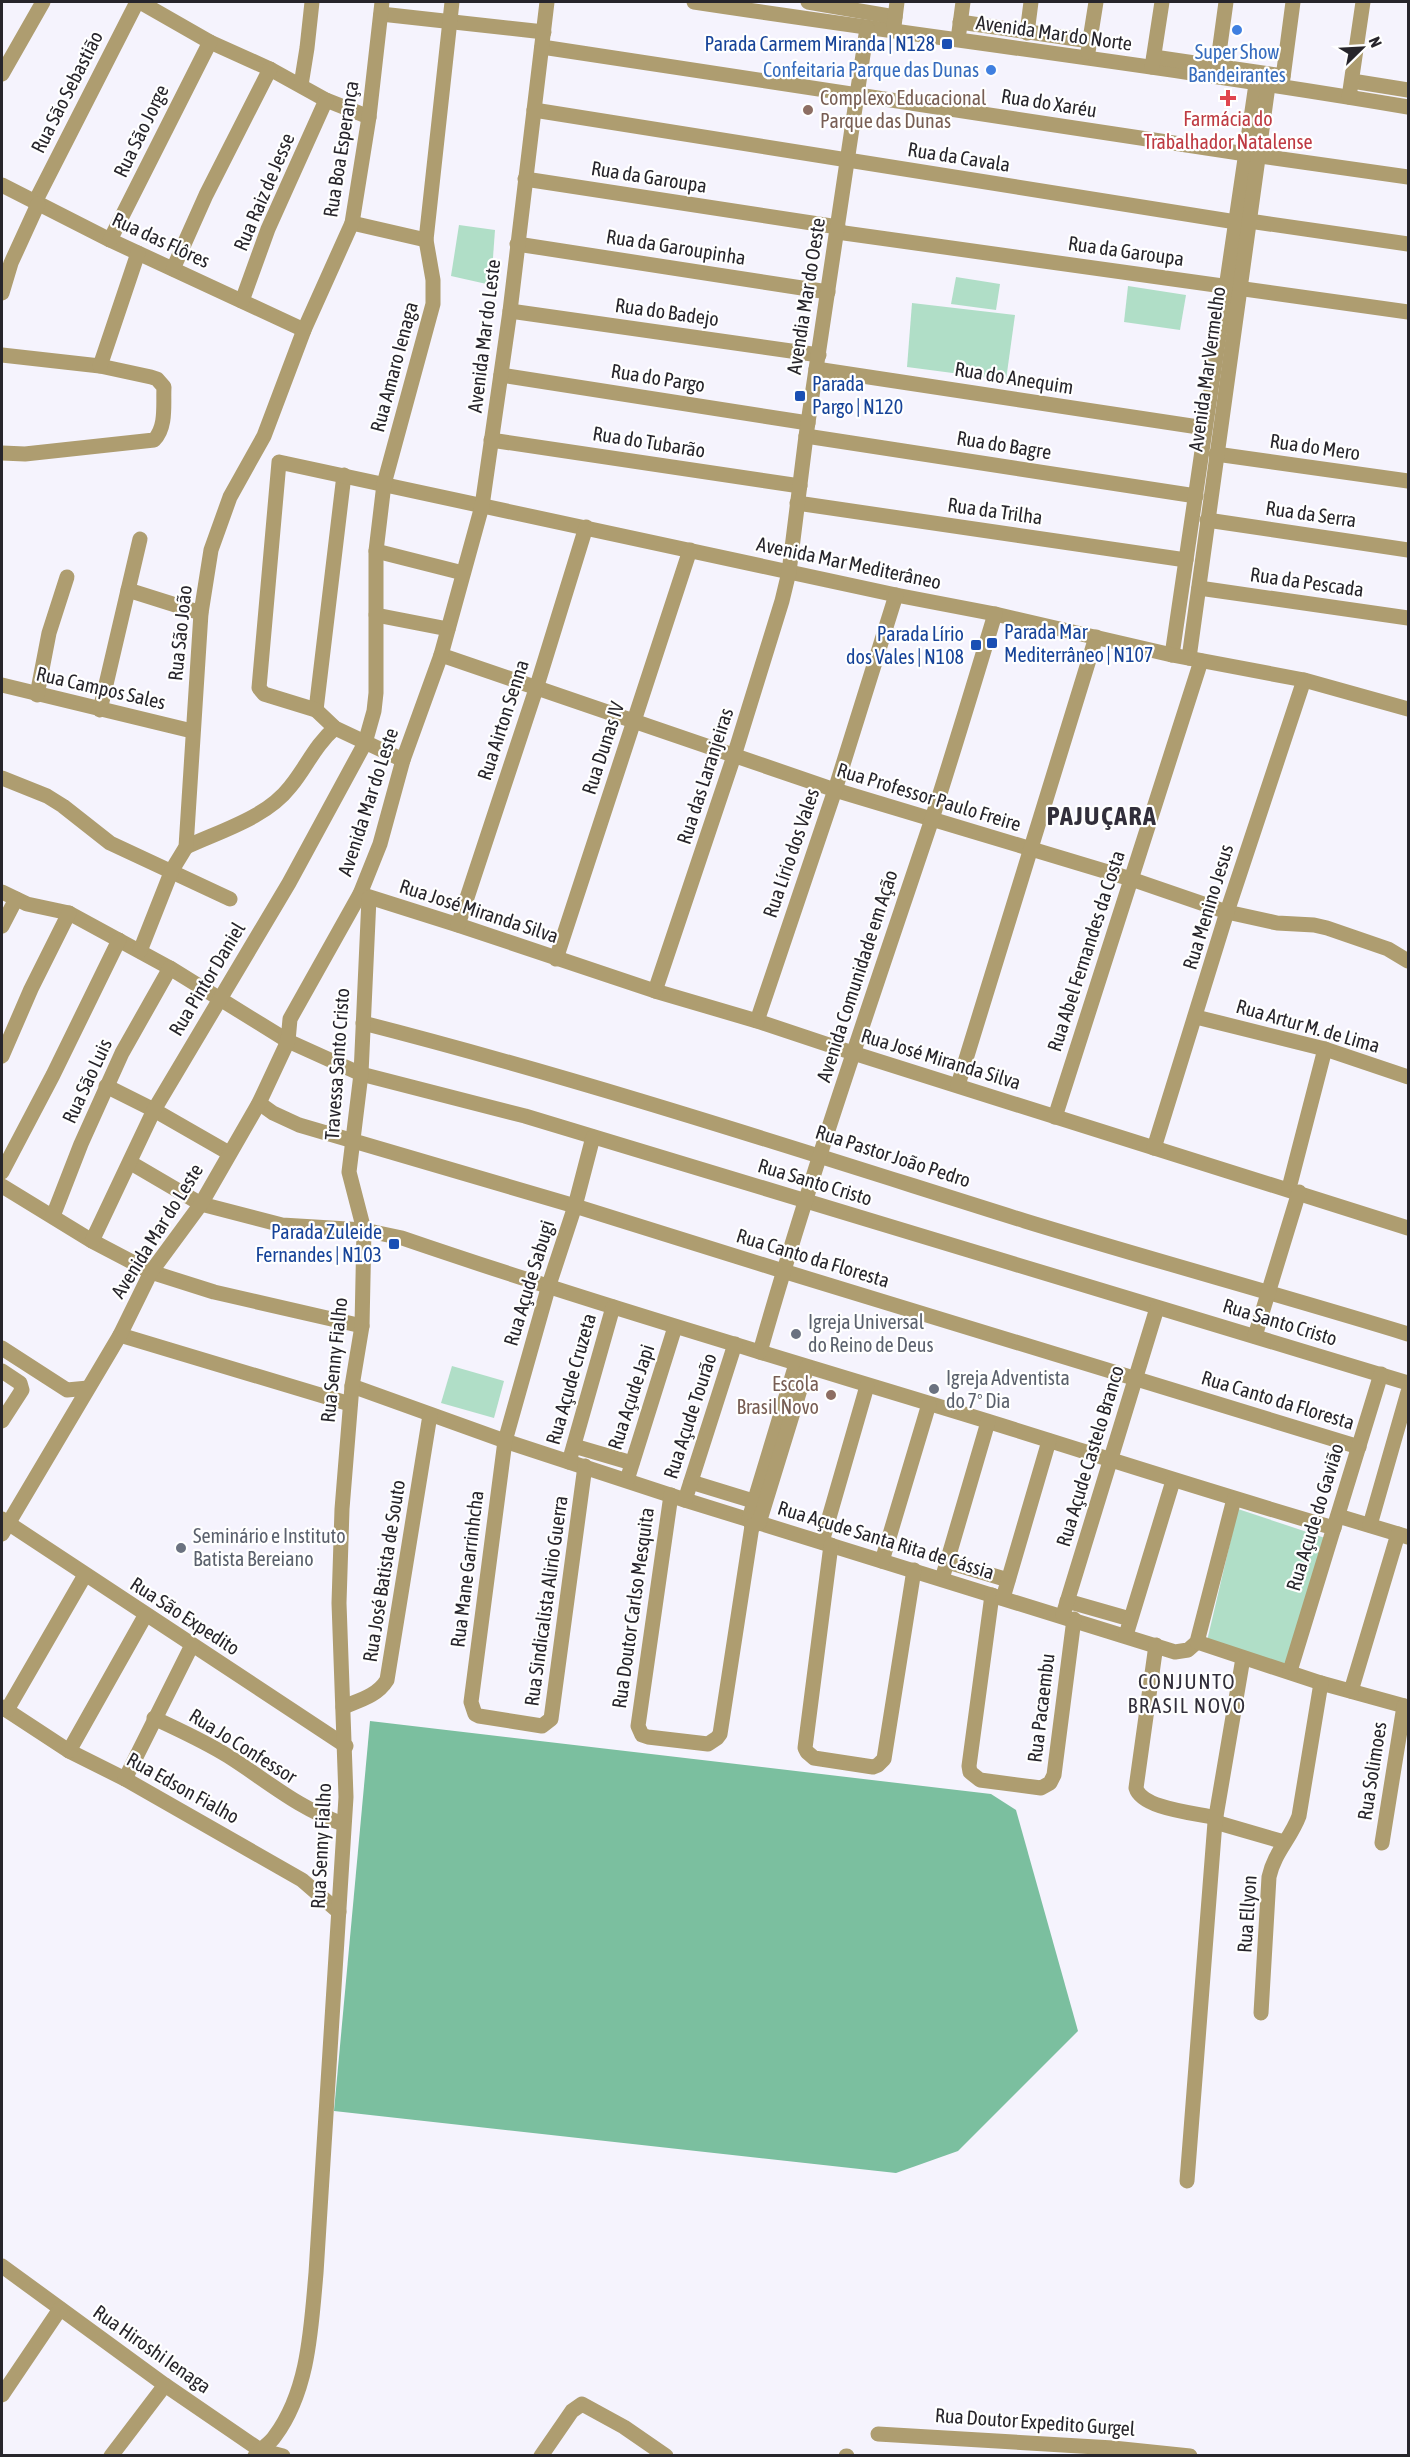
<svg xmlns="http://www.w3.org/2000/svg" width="1410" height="2457" viewBox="0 0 1410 2457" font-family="'Asap Condensed',sans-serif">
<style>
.green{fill:#b0dec7}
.forest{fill:#7bbf9f}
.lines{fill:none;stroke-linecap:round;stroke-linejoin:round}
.minor{stroke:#ae9d70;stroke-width:15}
.shop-dot{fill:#3f7fe0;stroke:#fff;stroke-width:2}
.transit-dot{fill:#1a4fb4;stroke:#fff;stroke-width:2}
.health-dot{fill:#e0444e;stroke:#fff;stroke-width:2}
.education-dot{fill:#8d6e63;stroke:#fff;stroke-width:2}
.worship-dot{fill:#6b7280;stroke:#fff;stroke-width:2}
.labels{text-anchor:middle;stroke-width:4.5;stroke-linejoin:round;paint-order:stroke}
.street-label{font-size:20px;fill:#27252b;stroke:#fff}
.transit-label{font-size:20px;fill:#164399;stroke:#fff;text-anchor:end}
.shop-label{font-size:20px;fill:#366cbe;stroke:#fff}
.education-label{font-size:20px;fill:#785e54;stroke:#fff;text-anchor:start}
.health-label{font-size:20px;fill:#be3a42;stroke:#fff}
.worship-label{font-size:20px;fill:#5b616d;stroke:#fff;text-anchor:start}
.neighbourhood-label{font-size:21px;letter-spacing:1.5px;fill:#322f3b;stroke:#fff}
.district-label{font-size:26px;font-weight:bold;letter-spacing:1.5px;fill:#322f3b;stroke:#fff}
</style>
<rect width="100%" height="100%" fill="#f5f3fd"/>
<!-- green -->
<g class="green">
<path d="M459 225 495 230 491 285 451 276Z"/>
<path d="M956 277 1000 284 996 310 951 304Z"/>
<path d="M1128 286 1186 295 1180 330 1124 322Z"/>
<path d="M912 303 1015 315 1006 380 907 367Z"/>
<path d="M452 1366 504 1381 494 1418 441 1403Z"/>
<path d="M1238 1509 1328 1539 1290 1667 1207 1641Z"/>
</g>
<!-- forest -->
<path class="forest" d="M370 1721 991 1794 1016 1810 1078 2031 958 2151 896 2173 334 2111Z"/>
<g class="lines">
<!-- minor -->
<g class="minor">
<path d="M140 2 210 42 270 69 326 100 369 117"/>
<path d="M694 2C932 38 1171 67 1408 107"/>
<path d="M808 2 895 17"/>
<path d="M381 14 544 32"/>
<path d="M960 22 1090 41"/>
<path d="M894 26 897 2"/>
<path d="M959 32 963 2"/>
<path d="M1027 33 1031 2"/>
<path d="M542 47 1246 154 1408 177"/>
<path d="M1088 52 1096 2"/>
<path d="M1154 57 1283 76"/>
<path d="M1152 67 1162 2"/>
<path d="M2 74 43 2"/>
<path d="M1216 75 1226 2"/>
<path d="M1352 81 1408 90"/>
<path d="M301 85 307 48 312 2"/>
<path d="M1282 85 1293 2"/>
<path d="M1349 97 1363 2"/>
<path d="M534 110 1236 222"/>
<path d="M525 179 838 227"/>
<path d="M2 185 110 240 304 330"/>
<path d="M35 202 137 2"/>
<path d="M1249 221 1408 244"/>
<path d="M352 223 426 240"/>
<path d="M837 232 1408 312"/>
<path d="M110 240 210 42"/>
<path d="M517 244 828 292"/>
<path d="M173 269 206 195 270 69"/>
<path d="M2 293 11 263 38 204"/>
<path d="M242 301 268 229 326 100"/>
<path d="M510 311 819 355"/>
<path d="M2 355 100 366 151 377 157 379 164 387C163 403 167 427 154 440L25 454 2 453"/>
<path d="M100 366 138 253"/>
<path d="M816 369 1205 428"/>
<path d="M501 375 808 423"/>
<path d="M806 436 1196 496"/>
<path d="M491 440 800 486"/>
<path d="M1216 454 1408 481"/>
<path d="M797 503 1186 560"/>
<path d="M1207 520 1408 550"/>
<path d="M376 551 463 573"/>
<path d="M1199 588 1408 618"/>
<path d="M128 590 201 613"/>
<path d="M376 615 448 629"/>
<path d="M441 655 835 790 1131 879 1227 912 1277 923 1314 925 1327 928 1388 949 1408 961"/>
<path d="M1172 655 1256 84"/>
<path d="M1189 658 1268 86"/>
<path d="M2 685 192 731"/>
<path d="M37 695 49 633 67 577"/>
<path d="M100 710 140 539"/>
<path d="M316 710 344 475"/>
<path d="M403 760 335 728 316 710 264 694 259 688 279 462 896 595 995 614 1172 655 1304 680 1408 709"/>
<path d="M2 778 47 796 63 806 110 843 230 899"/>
<path d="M186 847C220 831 266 818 290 787 306 768 315 745 335 728"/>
<path d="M2 892 27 904 69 913 170 968 288 1041 361 1074 525 1116 1408 1383"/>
<path d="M360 894 458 925 655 991 757 1021 853 1053 1408 1228"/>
<path d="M458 925 536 689 586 527"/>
<path d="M2 926 16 899"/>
<path d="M140 951 172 870 186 847 201 613 211 550 230 497 264 436 304 330 352 223 369 117 382 2"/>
<path d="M556 959 690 550"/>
<path d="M655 991 734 756 782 601 789 572 806 436 867 28"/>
<path d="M1196 1017 1325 1049 1408 1077"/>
<path d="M757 1021 835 790 896 595"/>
<path d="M363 1023C586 1080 805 1152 1025 1221 1152 1260 1281 1295 1408 1334"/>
<path d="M2 1056 31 989 69 913"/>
<path d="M958 1085 1096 637"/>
<path d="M106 1086 154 1110 229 1153"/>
<path d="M259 1103 273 1113 299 1125 575 1206 783 1271 1359 1447"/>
<path d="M1055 1117 1201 661"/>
<path d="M1154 1148 1227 912 1304 680"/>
<path d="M131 1163 201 1204 282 1225 364 1230 402 1238C595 1304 791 1361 987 1421 1103 1457 1217 1494 1334 1528"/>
<path d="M2 1172 53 1075 119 940"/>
<path d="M2 1186 92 1241 151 1272 214 1292 362 1326"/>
<path d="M1289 1188 1325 1049"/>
<path d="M53 1216 81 1144 122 1053 170 968"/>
<path d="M92 1241 154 1110 289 883 365 743 374 711 376 693V551L384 484 433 304V280L426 240 452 2"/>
<path d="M120 1335 350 1404"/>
<path d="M1255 1336 1299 1192"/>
<path d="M2 1348 67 1390 88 1388"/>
<path d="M760 1352C811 1173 872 998 931 822 953 753 974 684 995 614"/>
<path d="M2 1371 20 1383 22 1390 2 1421"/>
<path d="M352 1386 505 1441 685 1500 1175 1652 1188 1650 1197 1642 1234 1499"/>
<path d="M574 1446 632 1463"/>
<path d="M569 1462 613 1307"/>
<path d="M585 1466 551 1719 542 1726 479 1716 475 1714 471 1702 505 1441 549 1285 575 1206 593 1137"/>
<path d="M627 1480 675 1327"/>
<path d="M691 1482 763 1504"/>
<path d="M671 1495 638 1726 642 1735 648 1737 708 1744 717 1738 720 1734 752 1526 749 1519 796 1364"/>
<path d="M685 1500 735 1344"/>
<path d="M1338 1516 1408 1537"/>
<path d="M2 1519 346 1746"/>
<path d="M1370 1525 1408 1392"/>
<path d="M752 1526 759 1523 807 1367"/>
<path d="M2 1534 120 1335 151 1272 201 1204 259 1103 288 1041 290 1019 360 894 380 844 403 760 441 655 482 506 510 311 547 2"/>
<path d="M822 1542 867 1386"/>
<path d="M831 1545 805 1748 807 1752 814 1758 873 1767 878 1765 884 1759 914 1570"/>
<path d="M882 1561 929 1404"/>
<path d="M948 1562 1008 1580"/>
<path d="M942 1579 988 1422"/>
<path d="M992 1595 969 1766 970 1772 980 1780 1041 1788 1050 1783 1054 1775 1074 1619"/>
<path d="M1003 1598 1049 1441"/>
<path d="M1067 1601 1130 1619"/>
<path d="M1063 1615 1157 1308"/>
<path d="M1126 1635 1173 1481"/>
<path d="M1197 1642 1321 1683 1408 1707"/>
<path d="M1156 1645 1136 1788C1142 1809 1196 1813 1216 1818"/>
<path d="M1290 1671 1381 1374"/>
<path d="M1351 1691 1398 1534"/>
<path d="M2 1707 69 1751 125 1779 302 1880 339 1912"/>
<path d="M343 1707C360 1700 377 1696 387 1680L430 1415"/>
<path d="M7 1710 85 1575"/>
<path d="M154 1718C179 1730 204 1741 228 1756 269 1782 296 1807 343 1824"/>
<path d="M69 1751 145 1616"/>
<path d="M125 1779 192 1645"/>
<path d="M1215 1822 1284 1842"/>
<path d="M1382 1843 1404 1706"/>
<path d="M1261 2013 1269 1877C1274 1853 1291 1838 1299 1816L1321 1683"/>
<path d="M1187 2181 1215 1822 1243 1658"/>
<path d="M2 2266 165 2385 260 2450 283 2456"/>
<path d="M2 2395 60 2309"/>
<path d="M878 2434 1113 2448 1190 2456"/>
<path d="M111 2456 165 2385"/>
<path d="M255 2456C261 2448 270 2444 275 2436 309 2390 311 2328 316 2273L346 1797 339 1603 342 1509 352 1386 362 1326 364 1230 349 1172 361 1074 369 898"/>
<path d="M541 2456 572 2411 582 2404 624 2427 666 2456"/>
<path d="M846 2456H847"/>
</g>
</g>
<!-- markers -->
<g class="shop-dot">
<circle cx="1237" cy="30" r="6"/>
<circle cx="991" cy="70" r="6"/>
</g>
<g class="transit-dot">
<rect x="941" y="38" width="12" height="12" rx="3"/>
<rect x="794" y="390" width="12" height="12" rx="3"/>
<rect x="986" y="637" width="12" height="12" rx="3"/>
<rect x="970" y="639" width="12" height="12" rx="3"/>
<rect x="388" y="1238" width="12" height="12" rx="3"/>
</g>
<path class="health-dot" d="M1225 89h6v6h6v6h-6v6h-6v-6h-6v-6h6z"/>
<g class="education-dot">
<circle cx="808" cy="110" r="6"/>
<circle cx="831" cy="1395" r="6"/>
</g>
<g class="worship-dot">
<circle cx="796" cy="1334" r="6"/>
<circle cx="934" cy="1389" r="6"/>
<circle cx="181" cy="1548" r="6"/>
</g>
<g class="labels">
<!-- street labels -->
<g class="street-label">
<text transform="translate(1054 33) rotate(8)" y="7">Avenida Mar do Norte</text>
<text transform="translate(67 92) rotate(-63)" y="7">Rua São Sebastião</text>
<text transform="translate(1049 103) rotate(9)" y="7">Rua do Xaréu</text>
<text transform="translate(141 131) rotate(-64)" y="7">Rua São Jorge</text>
<text transform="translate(341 149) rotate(-81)" y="7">Rua Boa Esperança</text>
<text transform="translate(959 157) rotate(9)" y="7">Rua da Cavala</text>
<text transform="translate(649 177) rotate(9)" y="7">Rua da Garoupa</text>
<text transform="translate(264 192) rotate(-67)" y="7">Rua Raiz de Jesse</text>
<text transform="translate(161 240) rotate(25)" y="7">Rua das Flôres</text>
<text transform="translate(676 247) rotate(9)" y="7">Rua da Garoupinha</text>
<text transform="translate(1126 251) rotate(8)" y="7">Rua da Garoupa</text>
<text transform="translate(806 296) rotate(-81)" y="7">Avendia Mar do Oeste</text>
<text transform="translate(667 312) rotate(8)" y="7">Rua do Badejo</text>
<text transform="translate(484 336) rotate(-83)" y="7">Avenida Mar do Leste</text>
<text transform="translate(394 367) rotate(-75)" y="7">Rua Amaro Ienaga</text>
<text transform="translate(1207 369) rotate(-82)" y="7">Avenida Mar Vermelho</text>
<text transform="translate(658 378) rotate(9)" y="7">Rua do Pargo</text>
<text transform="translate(1014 378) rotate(9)" y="7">Rua do Anequim</text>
<text transform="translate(649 442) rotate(9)" y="7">Rua do Tubarão</text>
<text transform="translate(1004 445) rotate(9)" y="7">Rua do Bagre</text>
<text transform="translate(1315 447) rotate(8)" y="7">Rua do Mero</text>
<text transform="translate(995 511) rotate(8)" y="7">Rua da Trilha</text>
<text transform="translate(1311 514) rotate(8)" y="7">Rua da Serra</text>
<text transform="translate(849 563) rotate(12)" y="7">Avenida Mar Mediterâneo</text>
<text transform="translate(1307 582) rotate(8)" y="7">Rua da Pescada</text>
<text transform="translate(180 633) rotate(-84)" y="7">Rua São João</text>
<text transform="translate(101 688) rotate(13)" y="7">Rua Campos Sales</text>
<text transform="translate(503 720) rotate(-72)" y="7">Rua Airton Senna</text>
<text transform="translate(603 748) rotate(-72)" y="7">Rua Dunas IV</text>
<text transform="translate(705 776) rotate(-72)" y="7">Rua das Laranjeiras</text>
<text transform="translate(929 797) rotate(17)" y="7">Rua Professor Paulo Freire</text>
<text transform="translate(368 802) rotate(-72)" y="7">Avenida Mar do Leste</text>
<text transform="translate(791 853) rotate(-71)" y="7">Rua Lírio dos Vales</text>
<text transform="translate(1208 907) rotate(-73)" y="7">Rua Menino Jesus</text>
<text transform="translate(479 911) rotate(18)" y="7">Rua José Miranda Silva</text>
<text transform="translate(1086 951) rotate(-72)" y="7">Rua Abel Fernandes da Costa</text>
<text transform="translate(857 976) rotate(-72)" y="7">Avenida Comunidade em Ação</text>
<text transform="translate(207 979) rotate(-59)" y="7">Rua Pintor Daniel</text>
<text transform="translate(1308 1026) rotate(16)" y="7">Rua Artur M. de Lima</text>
<text transform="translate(941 1059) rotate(17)" y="7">Rua José Miranda Silva</text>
<text transform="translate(337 1064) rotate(-86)" y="7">Travessa Santo Cristo</text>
<text transform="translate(87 1081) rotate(-65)" y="7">Rua São Luis</text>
<text transform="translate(893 1156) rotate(18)" y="7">Rua Pastor João Pedro</text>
<text transform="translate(815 1182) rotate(17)" y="7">Rua Santo Cristo</text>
<text transform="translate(157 1231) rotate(-58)" y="7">Avenida Mar do Leste</text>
<text transform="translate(813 1258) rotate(17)" y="7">Rua Canto da Floresta</text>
<text transform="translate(529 1283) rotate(-73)" y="7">Rua Açude Sabugi</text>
<text transform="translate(1280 1322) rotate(17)" y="7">Rua Santo Cristo</text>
<text transform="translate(334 1360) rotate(-84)" y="7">Rua Senny Fialho</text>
<text transform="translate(571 1379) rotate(-74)" y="7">Rua Açude Cruzeta</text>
<text transform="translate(631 1397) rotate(-72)" y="7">Rua Açude Japi</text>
<text transform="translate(1278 1400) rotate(17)" y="7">Rua Canto da Floresta</text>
<text transform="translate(690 1416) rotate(-72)" y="7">Rua Açude Tourão</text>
<text transform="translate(1090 1456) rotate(-73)" y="7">Rua Açude Castelo Branco</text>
<text transform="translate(1315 1517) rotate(-73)" y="7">Rua Açude do Gavião</text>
<text transform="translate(886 1540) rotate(17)" y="7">Rua Açude Santa Rita de Cássia</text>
<text transform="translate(467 1569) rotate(-83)" y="7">Rua Mane Garrinhcha</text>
<text transform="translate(384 1571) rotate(-81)" y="7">Rua José Batista de Souto</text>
<text transform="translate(546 1601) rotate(-82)" y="7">Rua Sindicalista Alirio Guerra</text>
<text transform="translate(633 1608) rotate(-82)" y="7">Rua Doutor Carlso Mesquita</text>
<text transform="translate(185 1616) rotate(33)" y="7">Rua São Expedito</text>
<text transform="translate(1041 1708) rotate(-83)" y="7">Rua Pacaembu</text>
<text transform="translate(243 1746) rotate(32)" y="7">Rua Jo Confessor</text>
<text transform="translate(1372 1771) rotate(-81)" y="7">Rua Solimoes</text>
<text transform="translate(183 1788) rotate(29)" y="7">Rua Edson Fialho</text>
<text transform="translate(321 1846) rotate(-87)" y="7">Rua Senny Fialho</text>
<text transform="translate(1247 1914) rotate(-86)" y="7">Rua Ellyon</text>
<text transform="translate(152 2349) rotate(35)" y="7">Rua Hiroshi Ienaga</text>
<text transform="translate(1035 2422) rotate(4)" y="7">Rua Doutor Expedito Gurgel</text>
</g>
<!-- transit labels -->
<g class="transit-label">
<text x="935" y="51">Parada Carmem Miranda | N128</text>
<text x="812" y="391" text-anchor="start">Parada<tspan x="812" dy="23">Pargo | N120</tspan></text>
<text x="1004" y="639" text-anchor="start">Parada Mar<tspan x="1004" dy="23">Mediterrâneo | N107</tspan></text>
<text x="964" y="641">Parada Lírio<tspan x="964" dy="23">dos Vales | N108</tspan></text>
<text x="382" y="1239">Parada Zuleide<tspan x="382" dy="23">Fernandes | N103</tspan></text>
</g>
<!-- shop labels -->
<g class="shop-label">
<text x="1237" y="59">Super Show<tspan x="1237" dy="23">Bandeirantes</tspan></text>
<text x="979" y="77" text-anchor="end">Confeitaria Parque das Dunas</text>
</g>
<!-- education labels -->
<g class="education-label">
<text x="820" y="105">Complexo Educacional<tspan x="820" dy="23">Parque das Dunas</tspan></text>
<text x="819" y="1391" text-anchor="end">Escola<tspan x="819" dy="23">Brasil Novo</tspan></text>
</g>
<!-- health labels -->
<g class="health-label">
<text x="1228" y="126">Farmácia do<tspan x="1228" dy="23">Trabalhador Natalense</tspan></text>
</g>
<!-- worship labels -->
<g class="worship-label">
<text x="808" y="1329">Igreja Universal<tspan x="808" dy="23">do Reino de Deus</tspan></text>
<text x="946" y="1385">Igreja Adventista<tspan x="946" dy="23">do 7º Dia</tspan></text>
<text x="193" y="1543">Seminário e Instituto<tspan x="193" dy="23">Batista Bereiano</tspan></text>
</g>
<!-- neighbourhood labels -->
<g class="neighbourhood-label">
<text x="1187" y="1689">CONJUNTO<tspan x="1187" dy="24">BRASIL NOVO</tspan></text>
</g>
<!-- district labels -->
<g class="district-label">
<text x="1102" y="825">PAJUÇARA</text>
</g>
</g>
<!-- border -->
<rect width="1410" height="2457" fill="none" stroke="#27252b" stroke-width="6"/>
<!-- north arrow -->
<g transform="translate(1362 48) rotate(66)" stroke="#ffffff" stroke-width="4.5" paint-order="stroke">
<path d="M0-4.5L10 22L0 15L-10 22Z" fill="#27252b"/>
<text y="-9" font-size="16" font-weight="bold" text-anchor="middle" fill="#27252b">N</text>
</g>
</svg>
